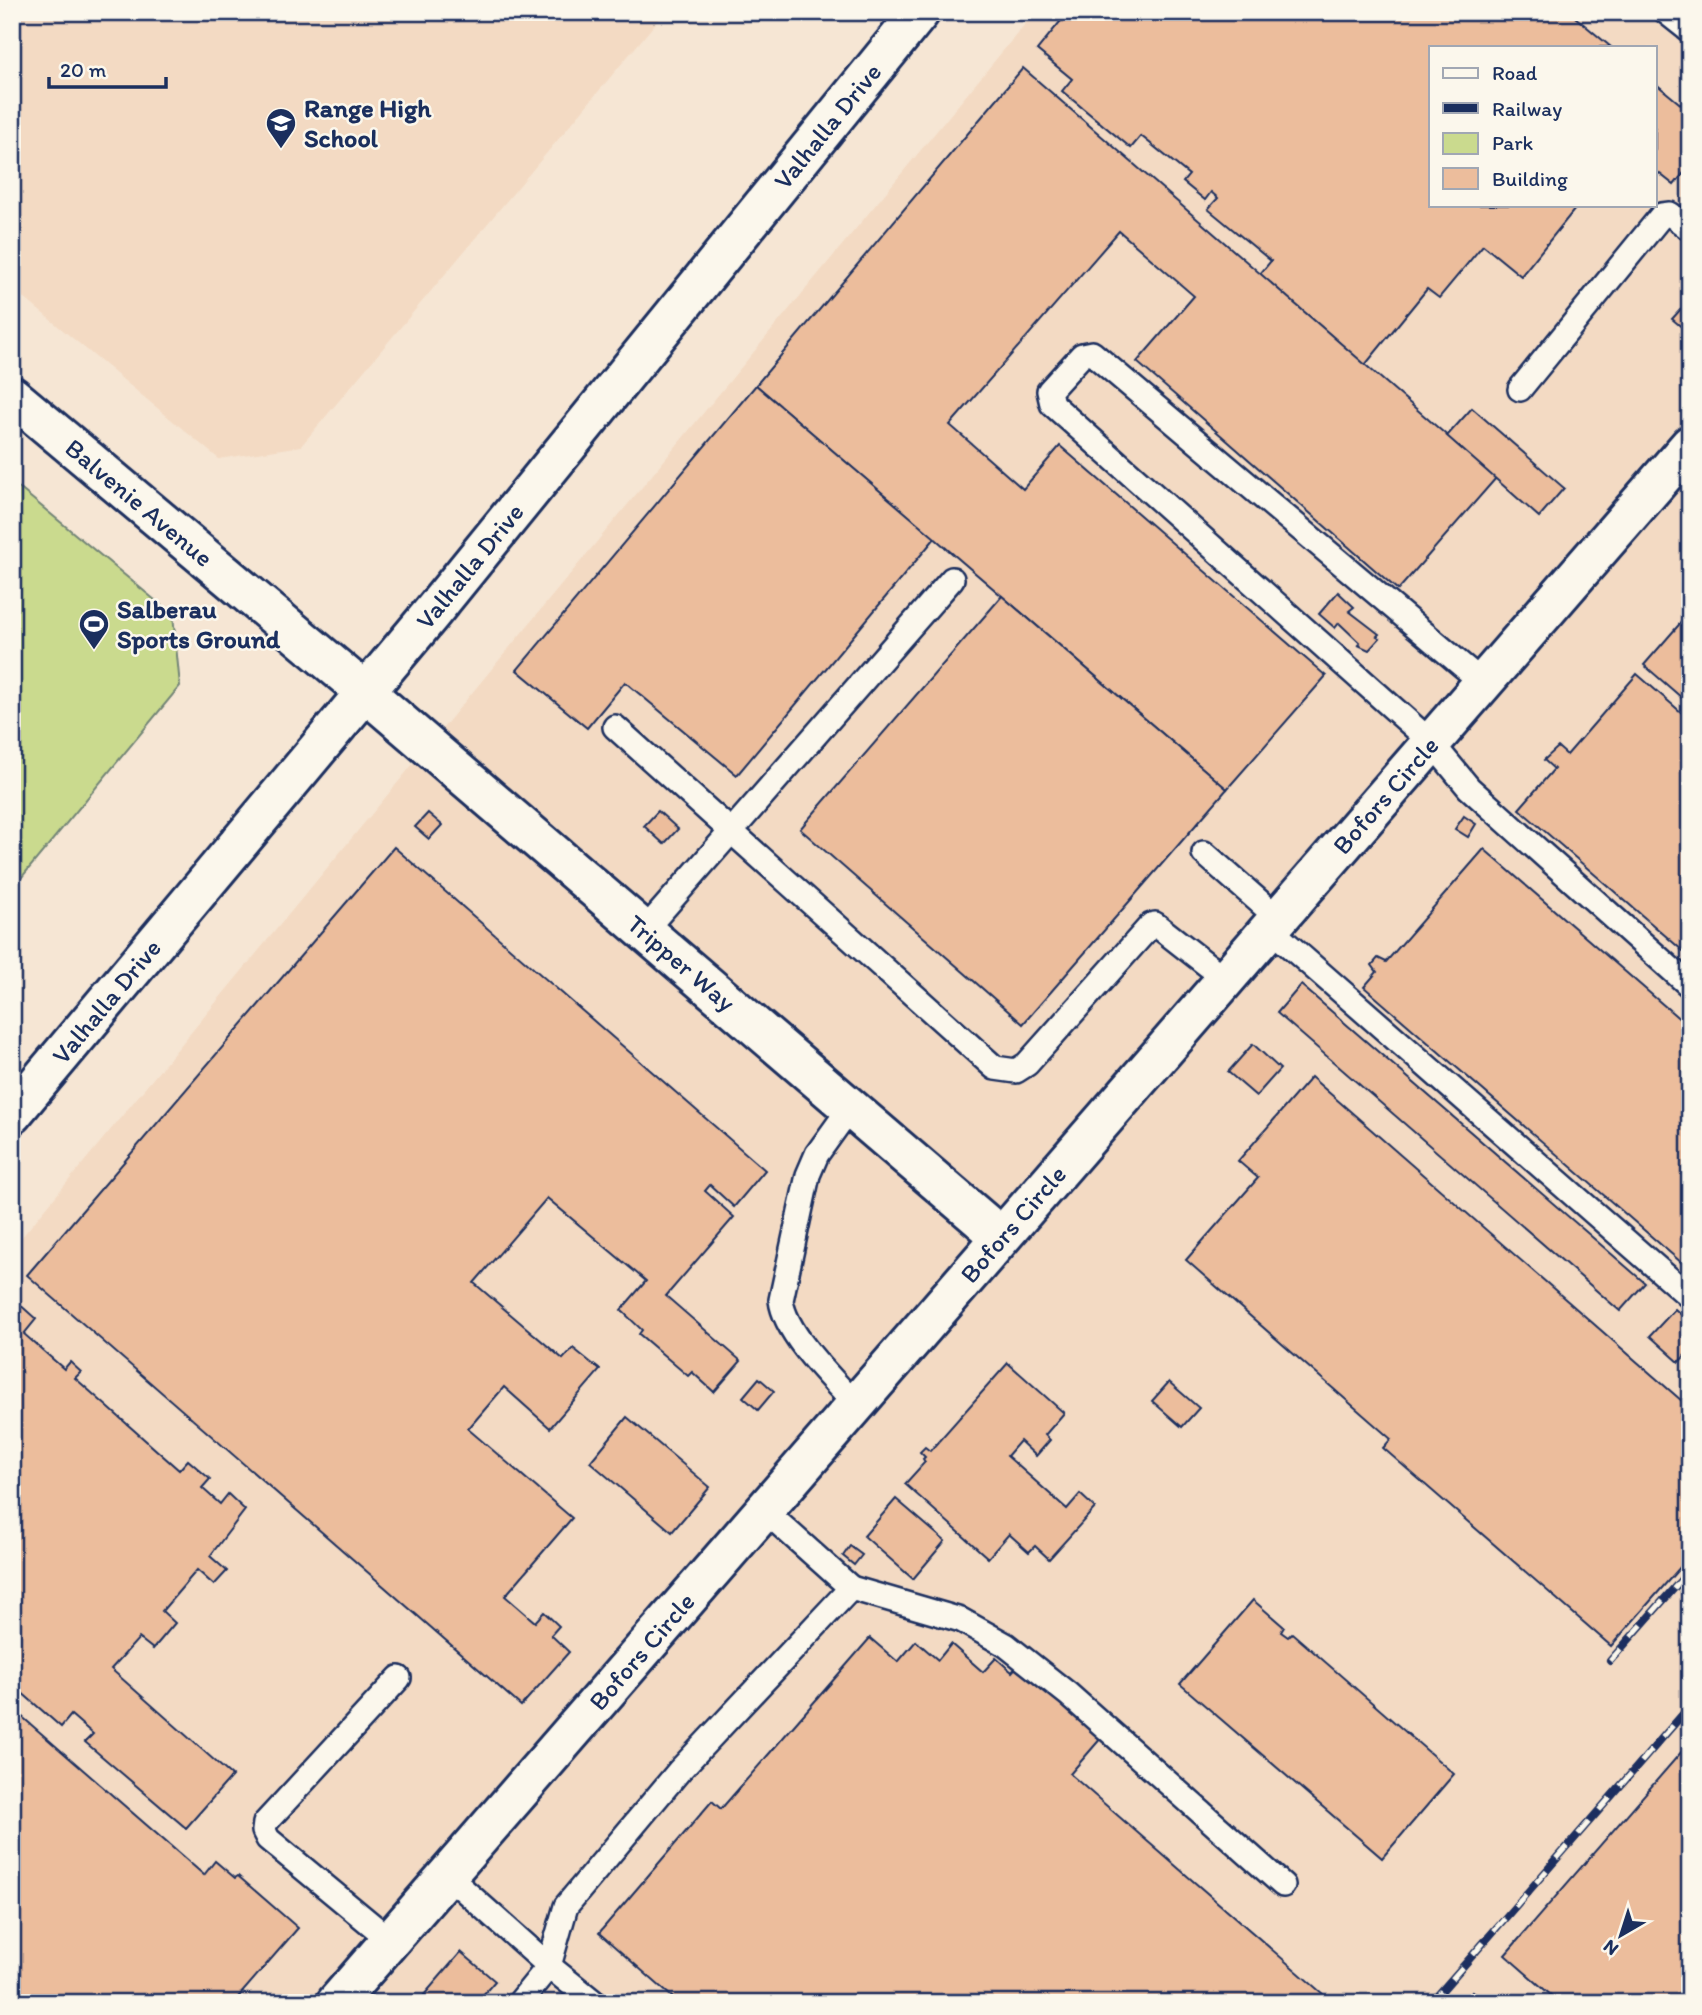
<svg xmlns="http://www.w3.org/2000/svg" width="1702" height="2015" viewBox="0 0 1702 2015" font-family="Itim,sans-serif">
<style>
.built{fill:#f3dac3;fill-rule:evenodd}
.green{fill:#cada8e;stroke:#728476;stroke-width:2}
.building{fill:#ecbd9c;stroke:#1b2f5e;stroke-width:2}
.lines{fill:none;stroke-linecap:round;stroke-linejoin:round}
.lane-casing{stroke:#1b2f5e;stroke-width:28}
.street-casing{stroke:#1b2f5e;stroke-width:44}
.secondary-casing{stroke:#1b2f5e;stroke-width:44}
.lane{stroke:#fbf7ec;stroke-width:23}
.street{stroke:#fbf7ec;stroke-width:38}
.secondary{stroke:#fbf7ec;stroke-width:38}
.rail-casing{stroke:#1b2f5e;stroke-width:8}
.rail{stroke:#fbf7ec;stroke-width:5;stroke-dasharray:16;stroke-linecap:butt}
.labels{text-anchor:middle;stroke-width:5;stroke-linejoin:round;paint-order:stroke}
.poi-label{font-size:26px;font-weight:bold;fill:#1b2f5e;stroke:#fbf7ec;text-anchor:start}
.street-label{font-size:26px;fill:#1b2f5e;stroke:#fbf7ec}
</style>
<rect width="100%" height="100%" fill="#f6e6d4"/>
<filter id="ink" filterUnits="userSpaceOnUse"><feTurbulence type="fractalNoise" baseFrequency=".0143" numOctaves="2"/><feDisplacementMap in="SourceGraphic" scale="14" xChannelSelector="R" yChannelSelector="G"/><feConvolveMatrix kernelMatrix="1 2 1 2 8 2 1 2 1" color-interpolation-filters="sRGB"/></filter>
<g filter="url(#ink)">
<!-- built -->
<g class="built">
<path d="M12 12H665L301 446 219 459 12 288Z"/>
<path d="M1035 12H1690V2003H12V1249ZM1431 47H1655V205H1431Z"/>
</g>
<!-- green -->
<path class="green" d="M12 482 173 615 180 686 12 889Z"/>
<!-- building -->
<g class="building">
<path d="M1068 12H1569L1611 47H1431V205H1571L1575 209 1521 276 1483 245 1439 298 1427 289 1365 365 1260 274 1271 261 1208 209 1218 198 1211 192 1205 200 1183 182 1189 175 1141 136 1131 148 1062 91 1072 79 1037 50Z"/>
<path d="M1023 68 1496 478 1398 590 1137 362 1194 296 1119 231 950 425 1023 489 1060 446 1326 676 1227 789 756 385Z"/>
<path d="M1655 83 1690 112V171L1687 169 1674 185 1655 170Z"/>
<path d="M1690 299V334L1672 319Z"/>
<path d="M756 385 935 538 737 775 625 682 587 728 517 670Z"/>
<path d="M1472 408 1564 488 1539 517 1447 436Z"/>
<path d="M1338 592 1354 607 1349 611 1379 634 1377 636 1380 638 1369 650 1358 645 1360 643 1339 623 1335 628 1319 614Z"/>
<path d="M1002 596 1227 789 1023 1024 800 829Z"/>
<path d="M1690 612V705L1644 665Z"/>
<path d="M1637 674 1690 720V957L1519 809 1554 769 1544 760 1558 747 1567 755Z"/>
<path d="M658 811 678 829 664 844 644 826Z"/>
<path d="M428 813 442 825 429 839 415 827Z"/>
<path d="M1464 816 1476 824 1468 837 1455 829Z"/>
<path d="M394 847 765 1170 734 1207 710 1185 705 1191 734 1217 666 1296 741 1361 714 1392 692 1372 688 1376 639 1334 642 1330 621 1310 646 1281 547 1198 474 1283 563 1359 573 1348 600 1370 550 1428 504 1387 468 1429 572 1518 505 1596 535 1622 544 1612 559 1626 551 1635 569 1652 521 1706 27 1275Z"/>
<path d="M1484 849 1690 1028V1270L1364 987 1377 972 1372 965 1378 958 1386 962Z"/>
<path d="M1301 985 1645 1283 1620 1311 1277 1013Z"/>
<path d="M1253 1044 1280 1069 1256 1096 1228 1072Z"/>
<path d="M1311 1077 1690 1408V1556L1611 1646 1383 1448 1391 1439 1186 1260 1258 1178 1238 1161Z"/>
<path d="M17 1302 36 1319 24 1334 64 1369 70 1362 81 1372 75 1378 179 1470 188 1460 210 1479 202 1488 220 1504 228 1494 245 1510 210 1556 227 1571 214 1585 197 1570 162 1611 175 1623 153 1649 139 1638 111 1669 232 1776 186 1828 85 1742 93 1734 71 1715 61 1727 12 1684V1307Z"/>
<path d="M1675 1309 1690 1323V1350L1679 1362 1650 1336Z"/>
<path d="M1008 1363 1064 1413 1045 1435 1050 1440 1036 1456 1020 1441 1007 1456 1067 1509 1080 1494 1095 1508 1049 1559 1035 1546 1029 1552 1009 1534 988 1558 905 1484 925 1462 923 1459 925 1457 920 1452 925 1447 930 1451Z"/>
<path d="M759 1378 774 1391 758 1410 743 1397Z"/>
<path d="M1169 1382 1199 1408 1182 1427 1152 1401Z"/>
<path d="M627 1417 710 1487 672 1532 590 1462Z"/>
<path d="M896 1499 945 1541 913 1579 864 1536Z"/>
<path d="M850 1546 862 1555 854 1565 843 1556Z"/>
<path d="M1253 1600 1284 1627 1281 1632 1288 1637 1292 1633 1454 1774 1382 1858 1180 1684Z"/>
<path d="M870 1638 898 1662 916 1641 938 1660 951 1644 983 1672 996 1658 1012 1672 1018 1665 1102 1737 1070 1774 1323 1994 1315 2003H679L599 1933 712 1801 721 1809Z"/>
<path d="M12 1708 204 1875 215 1861 235 1878 238 1876 298 1928 233 2003H12Z"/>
<path d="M1690 1742V2003H1560L1505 1955Z"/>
<path d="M461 1952 495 1981 476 2003H417Z"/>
<path d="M1472 1991 1486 2003H1463Z"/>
</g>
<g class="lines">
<!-- lane casing -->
<g class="lane-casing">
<g id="lane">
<path d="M1666 12 1690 31"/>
<path d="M1520 389 1662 215 1670 214 1690 229"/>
<path d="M1483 683 1092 353 1082 355 1049 391 1052 404 1431 742 1469 788 1690 986"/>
<path d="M615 727 995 1068 1016 1071 1027 1064 1151 925 1155 924 1224 978"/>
<path d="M1204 853 1278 918"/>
<path d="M1269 928 1690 1297"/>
<path d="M644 931 952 579"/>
<path d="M850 1108 817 1154 808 1175 781 1300C785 1334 832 1379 855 1404"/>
<path d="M764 1510 851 1588"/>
<path d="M447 1875 549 1966 566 1906 679 1771 851 1588 961 1620 1006 1645 1068 1694 1283 1885"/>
<path d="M390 1940 268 1839 264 1831 265 1823 399 1678"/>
<path d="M519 2003 549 1966 595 2003"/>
</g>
</g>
<!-- street casing -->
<g class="street-casing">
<g id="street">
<path id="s1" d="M364 691 1000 1236"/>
<path id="s2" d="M336 2003 1690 445"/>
</g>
</g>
<!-- secondary casing -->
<g class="secondary-casing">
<g id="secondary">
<path id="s3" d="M12 396 364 691"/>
<path id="s4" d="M12 1114 430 615 920 12"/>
</g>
</g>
<!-- lane -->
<use href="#lane" class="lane"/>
<!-- street -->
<use href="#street" class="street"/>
<!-- secondary -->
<use href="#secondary" class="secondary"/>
<!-- rail casing -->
<g class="rail-casing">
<g id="rail">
<path d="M1610 1661 1690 1570"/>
<path d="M1431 2003 1690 1706"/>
</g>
</g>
<!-- rail -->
<use href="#rail" class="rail"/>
</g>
</g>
<!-- icons -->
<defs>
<g id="school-pin" transform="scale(1.575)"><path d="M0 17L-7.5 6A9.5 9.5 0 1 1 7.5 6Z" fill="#1b2f5e" stroke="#fbf7ec"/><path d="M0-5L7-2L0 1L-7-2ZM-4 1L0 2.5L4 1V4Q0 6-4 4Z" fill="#fff"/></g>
<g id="stadium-pin" transform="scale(1.575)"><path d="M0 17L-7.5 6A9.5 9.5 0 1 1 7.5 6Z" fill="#1b2f5e" stroke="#fbf7ec"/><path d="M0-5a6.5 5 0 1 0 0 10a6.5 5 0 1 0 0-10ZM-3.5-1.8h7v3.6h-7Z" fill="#fff"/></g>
</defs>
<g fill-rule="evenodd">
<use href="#school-pin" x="281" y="123"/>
<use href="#stadium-pin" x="94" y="624"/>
</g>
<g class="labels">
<!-- poi labels -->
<g class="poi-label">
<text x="304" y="117">Range High<tspan x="304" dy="30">School</tspan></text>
<text x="117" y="618">Salberau<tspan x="117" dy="30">Sports Ground</tspan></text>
</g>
<!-- street labels -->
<g class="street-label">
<text dy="9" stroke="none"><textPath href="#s4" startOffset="1281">Valhalla Drive</textPath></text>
<text dy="9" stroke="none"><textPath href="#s3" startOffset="166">Balvenie Avenue</textPath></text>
<text dy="9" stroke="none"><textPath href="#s4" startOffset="714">Valhalla Drive</textPath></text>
<text dy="9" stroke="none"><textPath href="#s2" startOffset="1600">Bofors Circle</textPath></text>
<text dy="9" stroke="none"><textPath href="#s1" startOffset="418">Tripper Way</textPath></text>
<text dy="9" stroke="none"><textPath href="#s4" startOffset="147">Valhalla Drive</textPath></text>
<text dy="9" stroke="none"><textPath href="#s2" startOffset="1032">Bofors Circle</textPath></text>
<text dy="9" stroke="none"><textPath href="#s2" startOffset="466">Bofors Circle</textPath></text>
</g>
</g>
<!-- margin -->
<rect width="1702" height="2015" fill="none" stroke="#fbf7ec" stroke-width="42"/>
<rect x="21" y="21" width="1660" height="1973" fill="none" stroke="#1b2f5e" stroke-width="2.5" filter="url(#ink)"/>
<!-- legend -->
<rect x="1429" y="46" width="228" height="161" fill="#fbf7ec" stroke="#a1a7b3" stroke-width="2"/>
<rect x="1443" y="68" width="35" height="10" fill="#fbf7ec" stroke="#a1a7b3" stroke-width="2"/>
<text x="1492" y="80" font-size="21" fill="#1b2f5e">Road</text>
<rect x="1443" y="103" width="35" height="10" fill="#1b2f5e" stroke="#a1a7b3" stroke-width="2"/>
<text x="1492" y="116" font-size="21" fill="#1b2f5e">Railway</text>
<rect x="1443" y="133" width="35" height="21" fill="#cada8e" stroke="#a1a7b3" stroke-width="2"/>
<text x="1492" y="150" font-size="21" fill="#1b2f5e">Park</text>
<rect x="1443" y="168" width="35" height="21" fill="#ecbd9c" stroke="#a1a7b3" stroke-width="2"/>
<text x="1492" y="186" font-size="21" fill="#1b2f5e">Building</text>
<!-- north arrow -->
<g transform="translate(1621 1935) rotate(219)" stroke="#fbf7ec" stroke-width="5" paint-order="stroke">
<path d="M0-5L12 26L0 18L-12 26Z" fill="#1b2f5e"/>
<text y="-10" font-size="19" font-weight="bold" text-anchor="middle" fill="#1b2f5e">N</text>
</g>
<!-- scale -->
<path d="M49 77v10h117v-10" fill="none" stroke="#1b2f5e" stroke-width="3.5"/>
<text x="60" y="77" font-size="21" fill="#1b2f5e" stroke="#fbf7ec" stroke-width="5" paint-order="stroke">20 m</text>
</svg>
